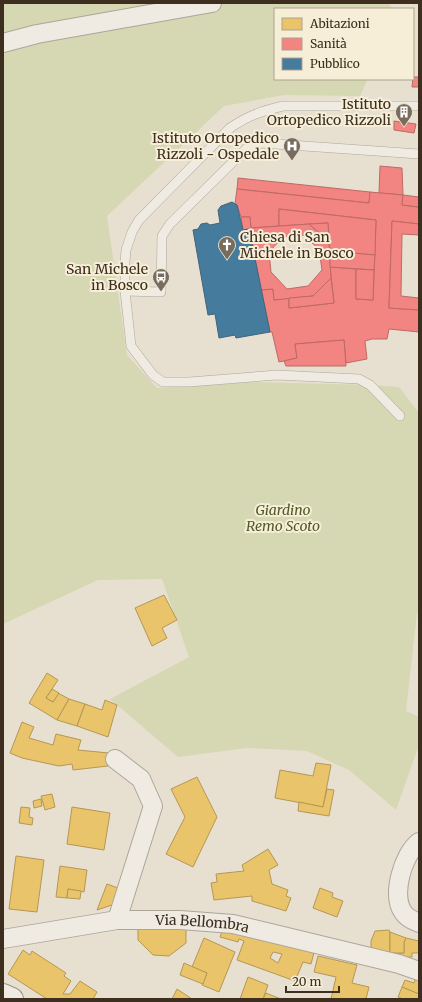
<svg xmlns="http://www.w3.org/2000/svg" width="422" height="1002" viewBox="0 0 422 1002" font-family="Merriweather,serif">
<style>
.green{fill:#d6d7b3}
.homes{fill:#e9c46a;stroke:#b59754;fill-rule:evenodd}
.health{fill:#f28482;stroke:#bc6a65;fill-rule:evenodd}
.public{fill:#457b9d;stroke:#436478}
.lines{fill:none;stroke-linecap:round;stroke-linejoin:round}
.lane-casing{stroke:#ada599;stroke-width:10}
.street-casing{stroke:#ada599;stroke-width:20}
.secondary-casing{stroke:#9c958a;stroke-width:24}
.lane{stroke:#efebe3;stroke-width:9}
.street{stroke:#efebe3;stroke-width:18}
.secondary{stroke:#efebe3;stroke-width:22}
.labels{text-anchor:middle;stroke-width:4;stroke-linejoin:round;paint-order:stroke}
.poi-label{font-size:14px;fill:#3d2e20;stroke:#f7eed8;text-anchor:end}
.park-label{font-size:14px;font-style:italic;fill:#4d5a26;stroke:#f7eed8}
.street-label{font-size:14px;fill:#3d2e20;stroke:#f7eed8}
</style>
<rect width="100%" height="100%" fill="#e7e0d1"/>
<!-- green -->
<path class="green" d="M3 3H388L393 9H275V79H368L360 96 284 95 224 106 107 216 127 355 157 388 249 382 372 385 399 387 419 413V613H417L406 711 419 717V745L396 810 349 770 307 751 247 748 178 757 110 699 189 657 162 579 98 580 3 624Z"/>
<!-- homes -->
<g class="homes">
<path d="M164 595 177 620 162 628 167 638 152 646 135 608Z"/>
<path d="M47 673 58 680 46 698 53 702 58 693 69 699 57 720 29 703Z"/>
<path d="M52 689 59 693 53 702 46 698Z"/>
<path d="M69 699 85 704 77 726 57 720Z"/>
<path d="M105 700 117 705 108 737 77 726 85 704 102 710Z"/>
<path d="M22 722 34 727 29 738 53 745 56 734 81 740 78 750 109 753 108 766 73 770 72 764 59 766 22 758 10 753Z"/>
<path d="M316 763 331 765 323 807 275 798 280 770 313 776Z"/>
<path d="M197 777 217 817 193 867 166 854 185 817 171 789Z"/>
<path d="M327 789 334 790 329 816 298 811 299 802 323 807Z"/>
<path d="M52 794 55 807 45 810 41 796Z"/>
<path d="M41 799 42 806 34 808 33 801Z"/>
<path d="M21 807 30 808 29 817 33 818 32 825 19 823Z"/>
<path d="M72 807 110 813 104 850 67 844Z"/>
<path d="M268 849 278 865 269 870 272 884 288 890 286 896 291 898 286 911 252 901V896L214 900 211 883 217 882 216 874 244 871 242 865Z"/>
<path d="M16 856 44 860 37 912 9 909Z"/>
<path d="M60 866 87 870 84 892 68 889 67 898 56 897Z"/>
<path d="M107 884 118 888 112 905 97 910Z"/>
<path d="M320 888 333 893 332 897 343 901 337 917 313 908Z"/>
<path d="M68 889 81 891 80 899 67 898Z"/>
<path d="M138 922 186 924V943L169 956 153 955 138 940Z"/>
<path d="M223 929 314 953 311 964 303 962 295 981 237 960 244 941 239 939 238 942 220 937ZM273 952 282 954 278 963 270 958Z"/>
<path d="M389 930 390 932V953H404V942L406 938 419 941V953H412V957H371V941L375 931Z"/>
<path d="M390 932 406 938 404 942V953H390Z"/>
<path d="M204 938 235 952 219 992 202 985 207 973 192 967Z"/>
<path d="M23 950 30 955 32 951 66 973 64 976 71 981 63 994H70L80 981 97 992 93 999H47L8 974Z"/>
<path d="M318 956 357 965 352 983 369 987 366 999H331L336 977 314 972Z"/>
<path d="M184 963 207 973 203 984 180 975Z"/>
<path d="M417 972H419V994L402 987 405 980 414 983Z"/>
<path d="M248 977 268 985 263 999H240Z"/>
<path d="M402 987 419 994V999H403L398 997Z"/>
<path d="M177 989 192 999H172Z"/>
<path d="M266 993 281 999H263Z"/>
</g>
<!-- health -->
<g class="health">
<path d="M419 75V87H412L413 77H419Z"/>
<path d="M394 121 416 124 414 133 394 130Z"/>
<path d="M380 166 402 168 403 195 379 193Z"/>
<path d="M238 178 370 192 369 203 237 189Z"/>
<path d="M237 189 369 203 370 192 403 195 402 205 419 207V224L392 221 389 308 419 310V332L389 329 387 339H372L365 341 367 359 346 363 344 340 295 344 297 358 279 362 272 332H270L261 290 273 289 274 300 289 298V308L334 303 330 267 356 269V299L373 300 376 220 279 209V226L251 228 250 217H241L237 205 235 204Z"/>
<path d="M403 195 419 197V207L402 205Z"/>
<path d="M279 209 376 220 375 255 330 251 328 223 279 226Z"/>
<path d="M241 217H250L251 228 309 224 329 241 331 278 313 296 274 300 273 289 261 290 249 229 243 230ZM303 235 319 249 322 270 308 286 287 289 271 272 269 252 283 237Z"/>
<path d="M392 221 419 224V235L402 234 401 296 419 298V310L389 308Z"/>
<path d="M328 223 329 241 309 224Z"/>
<path d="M330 251 375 255 374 270 330 267Z"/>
<path d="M356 269 374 270 373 300 356 299Z"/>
<path d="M331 278 334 303 289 308V298L313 296Z"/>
<path d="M344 340 346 366H286L284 361 297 358 295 344Z"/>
</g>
<!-- public -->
<path class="public" d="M232 202 237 205 243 230 249 229 270 332 236 338 235 335 219 338 215 314 208 315 193 230 198 229 201 224 207 223 210 225 220 223 218 210 221 206Z"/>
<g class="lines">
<!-- lane casing -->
<g class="lane-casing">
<g id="lane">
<path d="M125 291 161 292 162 236 170 224 247 148 261 143 419 154"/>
<path d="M400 416 370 385 359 379 277 375 189 382H163L153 375 131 346 125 291V262L126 250 132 232 139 220 230 128C248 116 261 111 283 106H419"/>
</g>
</g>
<!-- street casing -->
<g class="street-casing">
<g id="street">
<path d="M3 43 37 34 212 3"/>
<path d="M115 759 141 779 153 806 117 920"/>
<path d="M419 842C403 854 391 895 403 912 406 917 414 921 419 923"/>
<path id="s1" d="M3 939 117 920H180L233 924 399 964 419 971"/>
</g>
</g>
<!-- secondary casing -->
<g class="secondary-casing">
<path id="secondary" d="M3 995 12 999"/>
</g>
<!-- lane -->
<use href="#lane" class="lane"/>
<!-- street -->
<use href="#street" class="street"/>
<!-- secondary -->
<use href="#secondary" class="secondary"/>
</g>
<!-- icons -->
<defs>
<g id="building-pin" transform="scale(0.9)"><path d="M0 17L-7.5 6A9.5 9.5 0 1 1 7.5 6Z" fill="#786c5e" stroke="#f7eed8"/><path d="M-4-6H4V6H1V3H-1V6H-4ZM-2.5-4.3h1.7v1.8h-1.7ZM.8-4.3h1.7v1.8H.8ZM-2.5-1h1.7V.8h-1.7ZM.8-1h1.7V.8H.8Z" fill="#fff"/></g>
<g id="hospital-pin" transform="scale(0.9)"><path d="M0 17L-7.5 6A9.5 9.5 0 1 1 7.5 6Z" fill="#786c5e" stroke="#f7eed8"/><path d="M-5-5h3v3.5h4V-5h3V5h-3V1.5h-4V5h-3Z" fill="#fff"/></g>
<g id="church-pin" transform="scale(0.9)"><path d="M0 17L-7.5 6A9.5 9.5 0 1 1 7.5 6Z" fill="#786c5e" stroke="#f7eed8"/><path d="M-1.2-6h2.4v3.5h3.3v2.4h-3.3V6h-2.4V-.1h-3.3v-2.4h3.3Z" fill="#fff"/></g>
<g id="bus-pin" transform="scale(0.9)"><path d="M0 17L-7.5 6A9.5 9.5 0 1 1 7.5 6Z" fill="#786c5e" stroke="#f7eed8"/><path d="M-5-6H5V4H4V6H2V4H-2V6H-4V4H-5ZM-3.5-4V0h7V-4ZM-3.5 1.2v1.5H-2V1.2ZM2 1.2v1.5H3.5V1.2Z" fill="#fff"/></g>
</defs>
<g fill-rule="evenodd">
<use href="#building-pin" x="404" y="112"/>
<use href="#hospital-pin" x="292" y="146"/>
<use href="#church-pin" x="227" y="245"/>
<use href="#bus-pin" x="161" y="277"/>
</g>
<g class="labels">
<!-- poi labels -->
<g class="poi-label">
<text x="391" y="109">Istituto<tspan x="391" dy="16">Ortopedico Rizzoli</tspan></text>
<text x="279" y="143">Istituto Ortopedico<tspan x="279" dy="16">Rizzoli - Ospedale</tspan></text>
<text x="240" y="242" text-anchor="start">Chiesa di San<tspan x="240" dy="16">Michele in Bosco</tspan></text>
<text x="148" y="274">San Michele<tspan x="148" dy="16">in Bosco</tspan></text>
</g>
<!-- park labels -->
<g class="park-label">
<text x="283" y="515">Giardino<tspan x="283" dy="16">Remo Scoto</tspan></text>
</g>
<!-- street labels -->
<g class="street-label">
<text dy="5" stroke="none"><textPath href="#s1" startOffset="201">Via Bellombra</textPath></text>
</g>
</g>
<!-- border -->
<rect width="422" height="1002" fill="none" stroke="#3d2e20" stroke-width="8"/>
<!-- legend -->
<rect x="274" y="8" width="140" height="72" fill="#f7eed8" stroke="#ada18e"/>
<rect x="282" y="18" width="20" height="12" fill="#e9c46a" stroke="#ada18e"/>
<text x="310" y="28" font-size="12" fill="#3d2e20">Abitazioni</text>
<rect x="282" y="38" width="20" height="12" fill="#f28482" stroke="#ada18e"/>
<text x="310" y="48" font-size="12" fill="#3d2e20">Sanità</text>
<rect x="282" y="58" width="20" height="12" fill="#457b9d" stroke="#ada18e"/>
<text x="310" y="68" font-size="12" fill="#3d2e20">Pubblico</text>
<!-- scale -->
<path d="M286 986v6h53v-6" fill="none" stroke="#3d2e20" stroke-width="2"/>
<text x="292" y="986" font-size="12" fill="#3d2e20" stroke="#f7eed8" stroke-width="3" paint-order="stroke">20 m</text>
</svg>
